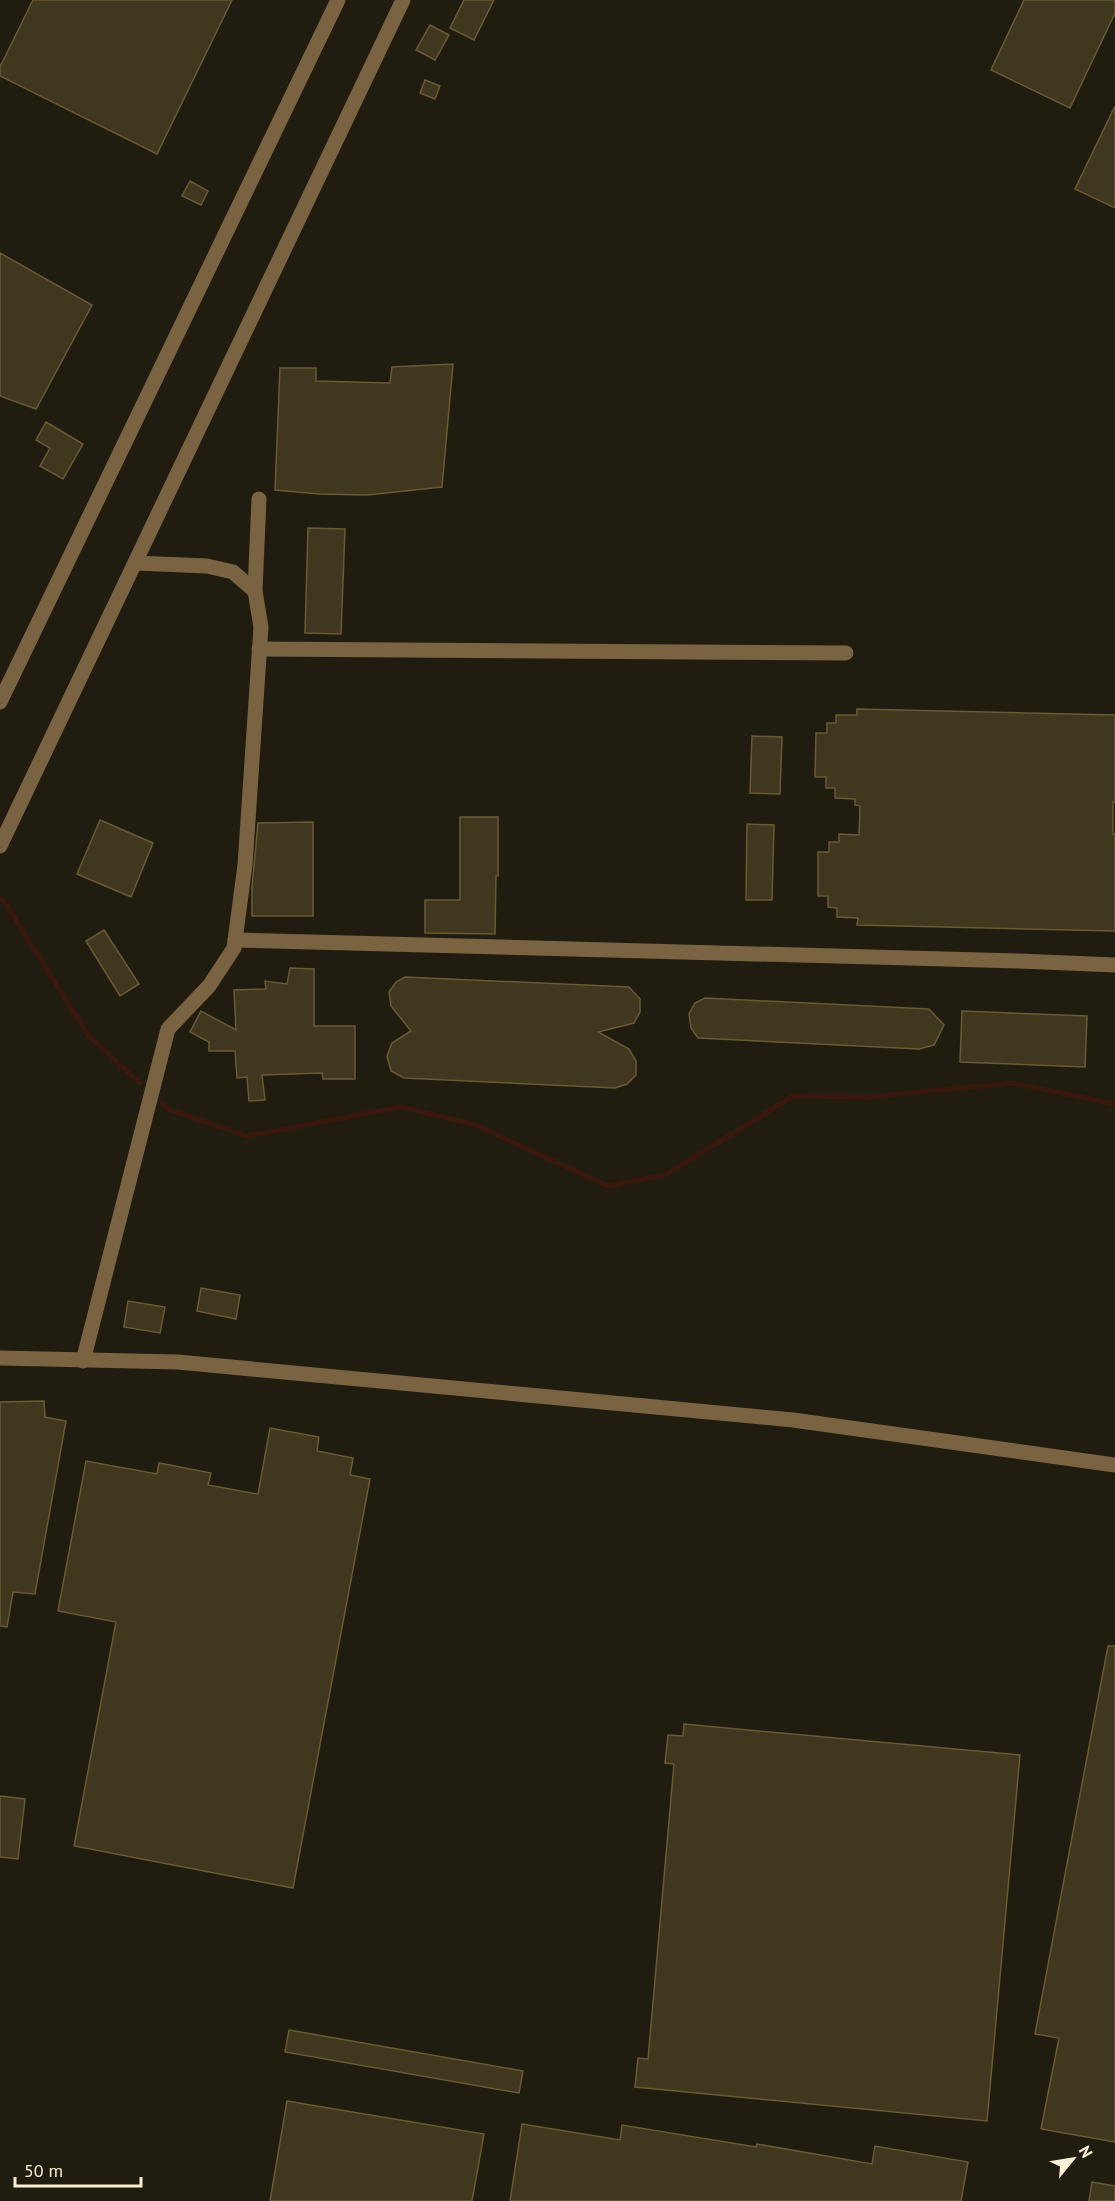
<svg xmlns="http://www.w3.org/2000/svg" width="1115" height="2201" viewBox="0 0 1115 2201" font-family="'PT Sans',sans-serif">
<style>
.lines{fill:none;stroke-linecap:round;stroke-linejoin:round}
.stream{stroke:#3a180f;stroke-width:5}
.building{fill:#3f371e;stroke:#685b33;stroke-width:1.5}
.minor{stroke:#796340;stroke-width:15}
</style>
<rect width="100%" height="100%" fill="#201c10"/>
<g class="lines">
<!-- stream -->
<g class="stream">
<path d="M0 899 4 901 88 1035 140 1083"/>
<path d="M162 1104 170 1110 247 1136 401 1107 473 1124 608 1186 667 1174 793 1096 868 1097 1012 1083 1115 1104"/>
</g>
</g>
<!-- building -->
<g class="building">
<path d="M33 0H232L157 154 0 76V67Z"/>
<path d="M464 0H494L474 40 450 28Z"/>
<path d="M1024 0H1115V13L1070 108 991 70Z"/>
<path d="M430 25 449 35 435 60 416 50Z"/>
<path d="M425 80 440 86 435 99 420 93Z"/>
<path d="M1115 106V208L1075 189Z"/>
<path d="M190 181 208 191 201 205 182 196Z"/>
<path d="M0 253 92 305 36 409 0 396Z"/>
<path d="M453 364 442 487 367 495 319 494 275 490 280 368H316V381L390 383 392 367Z"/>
<path d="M46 422 83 444 63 479 40 466 50 448 36 440Z"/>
<path d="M308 528 345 529 341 634 305 633Z"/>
<path d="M857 709 1115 715V802H1113V834H1115V931L857 925 858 918 837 917V908L828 907V896H818V852H829V842H839V834L859 835 860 806 855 805V799L835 798V788H826V777H815L816 733H827V723H836V715H857Z"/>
<path d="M752 736 782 737 780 794 750 793Z"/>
<path d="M460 817H498V876H496L495 934 425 933V900H460Z"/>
<path d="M100 820 153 843 131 897 77 874Z"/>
<path d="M313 822V916H252V887L258 823Z"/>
<path d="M747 824 774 825 772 900H746Z"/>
<path d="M104 930 139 984 120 996 86 941Z"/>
<path d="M290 968 314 969V1026H355V1079H323L322 1073 262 1075 265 1100 249 1101 247 1077 237 1078 235 1051H209V1042L190 1032 201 1011 236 1030 234 990 266 989 265 981 287 984Z"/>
<path d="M405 977 629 987 640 999V1012L634 1023 598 1032 629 1049 636 1061V1075L627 1084 615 1088 404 1078 391 1071 387 1056 392 1043 411 1031 391 1006 389 992 396 982Z"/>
<path d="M705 998 929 1009 944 1025 934 1045 919 1049 698 1038 691 1028 689 1014 695 1003Z"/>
<path d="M962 1011 1087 1016 1085 1067 960 1062Z"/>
<path d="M201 1288 240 1295 236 1319 197 1311Z"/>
<path d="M128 1301 165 1307 160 1333 124 1327Z"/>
<path d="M44 1401 45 1417 66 1421 35 1594 13 1592 7 1627 0 1626V1402Z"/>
<path d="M270 1428 319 1437 317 1451 353 1458 350 1475 370 1479 293 1888 74 1846 116 1622 58 1611 86 1461 157 1474 159 1463 211 1473 208 1485 258 1494Z"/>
<path d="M1108 1646H1115V2142L1041 2129 1059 2038 1035 2034Z"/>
<path d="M684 1724 1020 1755 987 2121 635 2087 638 2058 648 2059 674 1764 665 1763 668 1735 683 1736Z"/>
<path d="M0 1796 25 1799 18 1859 0 1857Z"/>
<path d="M289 2030 523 2071 519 2093 285 2052Z"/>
<path d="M287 2101 484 2134 472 2201H270Z"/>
<path d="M522 2124 620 2140 622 2125 756 2147 757 2144 872 2164 875 2146 968 2162 961 2201H510Z"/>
<path d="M1092 2182 1115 2186V2201H1089Z"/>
</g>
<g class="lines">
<!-- minor -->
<g class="minor">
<path d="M255 591 259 499"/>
<path d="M259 649 846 653"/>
<path d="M0 702 338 0"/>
<path d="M0 846 403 0"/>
<path d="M235 940 1019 961 1115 965"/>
<path d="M0 1358 178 1362 645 1406 793 1420 1115 1465"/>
<path d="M83 1361 168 1029 209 986 234 948 245 865 261 627 255 591 233 572 207 566 135 563"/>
</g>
</g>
<!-- north arrow -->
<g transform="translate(1073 2159) rotate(60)" stroke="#201c10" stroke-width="4.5" paint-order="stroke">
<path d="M0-4.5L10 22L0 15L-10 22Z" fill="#faeed4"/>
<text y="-9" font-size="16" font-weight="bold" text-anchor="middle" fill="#faeed4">N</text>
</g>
<!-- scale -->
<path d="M15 2177v9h126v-9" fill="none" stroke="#faeed4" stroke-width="3"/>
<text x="24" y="2177" font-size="18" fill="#faeed4" stroke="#201c10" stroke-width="4.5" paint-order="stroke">50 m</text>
</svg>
